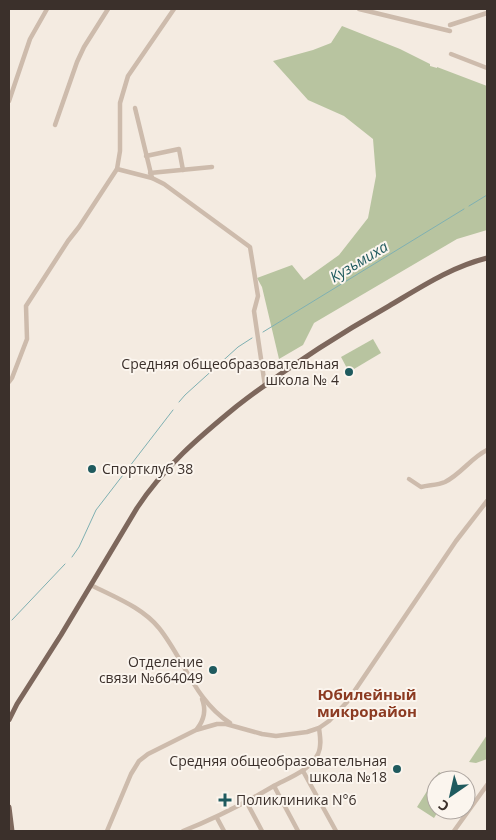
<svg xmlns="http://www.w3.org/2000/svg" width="496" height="840" viewBox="0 0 496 840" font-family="'Open Sans',sans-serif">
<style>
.green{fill:#b8c4a0}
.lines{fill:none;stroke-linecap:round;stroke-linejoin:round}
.stream{stroke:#7fb0b2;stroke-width:1}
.minor{stroke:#cdbbac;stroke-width:4.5}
.major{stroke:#7d675c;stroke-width:5}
.poi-dot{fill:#1f5a5e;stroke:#fbf5ee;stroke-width:2}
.labels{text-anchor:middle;stroke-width:4;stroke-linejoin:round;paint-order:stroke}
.poi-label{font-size:14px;fill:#3b302b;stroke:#fbf5ee;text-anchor:end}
.water-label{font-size:15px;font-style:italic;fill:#1f5a5e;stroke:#fbf5ee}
.neighbourhood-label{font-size:15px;font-weight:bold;fill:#8c3b22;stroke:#fbf5ee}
</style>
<rect width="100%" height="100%" fill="#f4ebe1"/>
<!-- green -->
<g class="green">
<path d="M342 26 400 49 430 64V66L437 68V67L487 86V230L457 239 314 323 303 345 279 359 262 287 257 278 292 265 304 280 339 255 368 218 376 176 373 139 344 116 308 100 273 61 313 50 331 43Z"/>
<path d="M373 339 381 353 349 372 341 357Z"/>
<path d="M487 735V759L476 763 469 762Z"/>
<path d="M439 772 451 780H436V810H439L434 818 417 807Z"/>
</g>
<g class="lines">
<!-- stream -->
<g class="stream">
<path d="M469 206 487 195"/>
<path d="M263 332 464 209"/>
<path d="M179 402 185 395 238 347 252 338"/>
<path d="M72 557 79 547 96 510 173 410"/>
<path d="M12 620 65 564"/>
</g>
<!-- minor -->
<g class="minor">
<path d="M359 9 450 31"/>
<path d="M450 25 487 13"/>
<path d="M451 54 487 68"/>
<path d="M9 101 30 39 47 9"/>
<path d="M135 108 152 178"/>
<path d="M55 125 77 62 84 47 108 9"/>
<path d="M146 156 179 149 183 170"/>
<path d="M117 169 152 178 164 184 250 247 258 296 254 311 265 386"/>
<path d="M150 173 212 167"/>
<path d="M9 382 12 378 27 339 26 306 68 241 79 227 117 169 120 151V103L128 76 174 9"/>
<path d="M409 479 421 487C430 485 438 485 445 482 461 474 471 458 487 450"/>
<path d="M91 585C114 597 142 607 159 628 184 659 195 701 230 723"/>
<path d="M197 729C204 720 206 709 202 699"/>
<path d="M303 771 336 831"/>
<path d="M274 786 298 831"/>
<path d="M247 803 262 831"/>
<path d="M217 818 224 831"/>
<path d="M107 831 131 774 139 761 148 754 196 730 217 724H226L262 734 276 736 307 732 319 728 329 721 347 702 456 541 487 501"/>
<path d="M183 831C214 819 243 804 272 787 288 778 310 771 318 754 322 746 320 736 319 728"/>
<path d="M454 831 487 785"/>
</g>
<!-- major -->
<g class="major">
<path d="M9 720 17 704 61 635 137 508C164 467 199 437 237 406 285 369 336 336 389 306 421 287 451 267 487 258"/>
<path d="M9 807 12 831"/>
</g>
</g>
<!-- markers -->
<g class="poi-dot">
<circle cx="349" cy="372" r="5"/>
<circle cx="92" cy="469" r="5"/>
<circle cx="213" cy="670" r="5"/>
<circle cx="397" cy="769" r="5"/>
<path d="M222.5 792.5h5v5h5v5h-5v5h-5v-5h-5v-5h5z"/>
</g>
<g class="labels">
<!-- poi labels -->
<g class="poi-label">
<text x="339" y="369">Средняя общеобразовательная<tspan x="339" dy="16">школа № 4</tspan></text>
<text x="102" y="474" text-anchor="start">Спортклуб 38</text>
<text x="203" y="667">Отделение<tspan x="203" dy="16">связи №664049</tspan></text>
<text x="387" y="766">Средняя общеобразовательная<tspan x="387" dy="16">школа №18</tspan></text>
<text x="236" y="805" text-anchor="start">Поликлиника N°6</text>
</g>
<!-- water labels -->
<g class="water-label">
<text transform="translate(359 262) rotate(-31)" y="5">Кузьмиха</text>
</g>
<!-- neighbourhood labels -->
<g class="neighbourhood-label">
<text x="367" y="700">Юбилейный<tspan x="367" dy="17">микрорайон</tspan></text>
</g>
</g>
<!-- border -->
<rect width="496" height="840" fill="none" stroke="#3b302b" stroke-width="20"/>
<!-- north arrow -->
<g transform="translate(451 795) rotate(214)"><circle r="24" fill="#fbf5ee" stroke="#aea6a0"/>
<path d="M0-4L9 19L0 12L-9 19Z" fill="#1f5a5e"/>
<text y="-8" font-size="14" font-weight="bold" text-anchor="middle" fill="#3b302b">С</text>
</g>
</svg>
